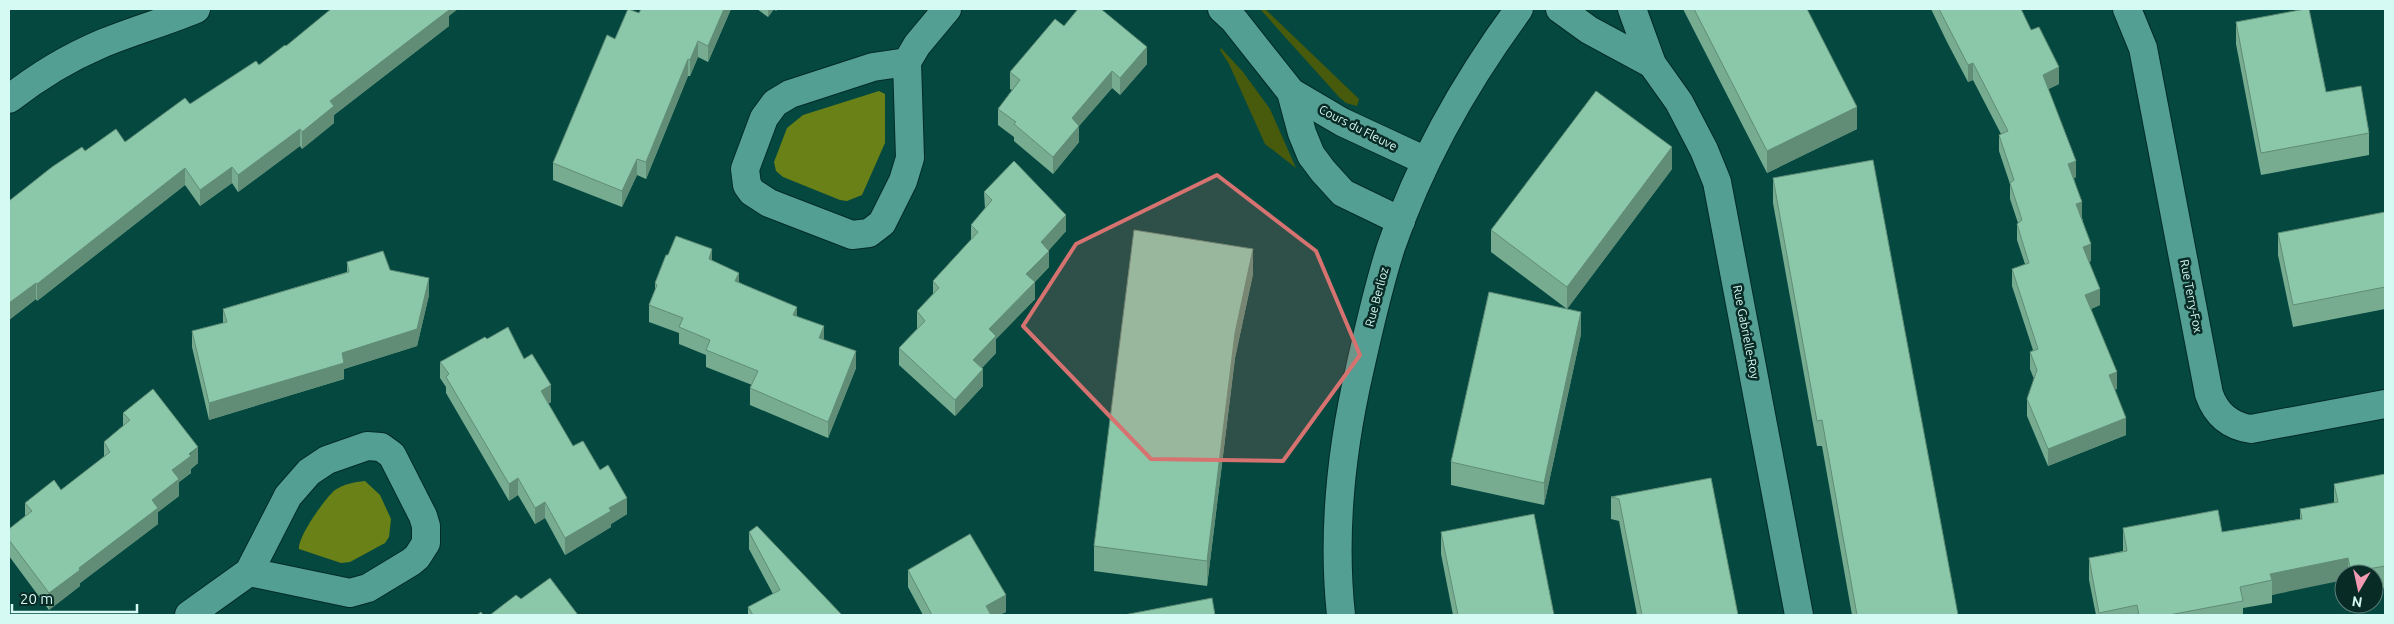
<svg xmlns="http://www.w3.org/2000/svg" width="2394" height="624" viewBox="0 0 2394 624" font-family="Ubuntu,sans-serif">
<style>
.green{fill:#485a0b}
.forest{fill:#698116}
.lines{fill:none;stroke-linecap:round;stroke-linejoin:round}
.minor-casing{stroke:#002c26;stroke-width:30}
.minor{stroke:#539f93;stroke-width:28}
.wall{fill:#77ac91}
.shaded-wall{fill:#618c76}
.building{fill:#8ac8a9;stroke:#618c76}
.marked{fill:#d6726f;fill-opacity:0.2;stroke:#d6726f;stroke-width:4;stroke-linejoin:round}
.labels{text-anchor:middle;stroke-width:5;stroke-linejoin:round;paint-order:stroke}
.street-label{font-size:12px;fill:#d5faf3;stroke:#092b26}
</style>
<rect width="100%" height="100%" fill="#054840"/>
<!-- green -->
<g class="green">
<path d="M1260 9H1265L1359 99 1357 106 1346 103 1339 97Z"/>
<path d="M1221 48 1243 72 1270 109 1296 168 1265 144 1229 64 1220 50Z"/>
</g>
<!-- forest -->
<g class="forest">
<path d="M879 91 885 94V143L862 195 847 201 840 200 783 177 776 171 774 162 787 128 803 115Z"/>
<path d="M365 481 380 495 391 519 389 537 385 543 350 562 341 563 299 549C297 538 325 498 335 490 344 484 354 482 365 481Z"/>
</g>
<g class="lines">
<!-- minor casing -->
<g class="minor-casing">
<g id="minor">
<path d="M1222 9 1234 20 1291 92 1302 133 1311 155 1323 171 1343 193 1401 221"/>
<path d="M1560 9 1589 30 1652 64"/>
<path d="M1632 9 1652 64 1679 102 1704 150 1717 182 1799 615"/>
<path d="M2127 9 2143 48 2209 394C2216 414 2230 426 2251 429L2385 404"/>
<path d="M907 62 873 67 790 94 775 103 764 118 745 169 747 185 752 192 769 203 852 235 869 233 882 223 903 181 910 158 907 62 917 45 947 9"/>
<path d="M1291 92 1342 122 1426 161"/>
<path d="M9 99C37 77 68 58 101 44 132 31 165 22 196 9"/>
<path d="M189 615 249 572 288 496 309 472 327 460 367 446 381 447 392 455 423 516 426 526V543L417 557 411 562 368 588 350 593 249 572"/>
<path d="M1341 615C1332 532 1341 450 1360 368 1369 328 1378 287 1391 247 1420 162 1466 81 1519 9"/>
</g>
</g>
<!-- minor -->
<use href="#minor" class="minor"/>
</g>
<!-- wall -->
<g class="wall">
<path d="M731 9 708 62 698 57 690 76H688L646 179 637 175 622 207 553 180V163L615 39 639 13Z"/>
<path d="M757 9H778L776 11 774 9 768 17Z"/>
<path d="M1683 9H1807L1857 129 1767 173Z"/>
<path d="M1931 9H2021L2031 30 2059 84 2048 89 2076 177 2074 178 2091 261 2089 262 2100 305 2091 309 2117 389H2115L2126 435 2048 466 2027 416V399L2034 379 2030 369V352L2033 350 2012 286V269L2025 264 2017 240V224L2018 223 2010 199V184L1999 151V135L2001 134 1973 80 1968 82 1947 42Z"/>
<path d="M449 16V26L334 115V123L302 149 300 146 238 192 232 183 200 206 185 185 37 301 36 299 9 320V201L85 151 125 142 190 104 259 65Z"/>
<path d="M2236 22 2369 133V155L2261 175 2236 44Z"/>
<path d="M1064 26 1147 64 1120 95 1112 88 1079 126V142L1053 174 1014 141V137L998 125V109L1012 90 1010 89V72Z"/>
<path d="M1672 169 1567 309 1491 252V230Z"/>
<path d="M1773 178 1958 615H1852L1822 446H1817L1773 203Z"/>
<path d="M984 192 1066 231 1049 250V267L1035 282V299L996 339V353L982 368 983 386 955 416 899 365V348L917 329V311L933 294V281L971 240V225L985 209Z"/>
<path d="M2385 212V309L2293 327 2278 255V233Z"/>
<path d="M712 261 739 282 797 316 856 368 828 438 750 405V388L752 385 706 367V355L679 344V333L649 322V305L655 291V283Z"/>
<path d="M347 262 390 270 429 295 417 346 344 369V379L209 420 192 347V331L223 323V309L347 272Z"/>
<path d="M1253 274 1235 358 1207 586 1094 571V546Z"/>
<path d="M1581 334 1544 505 1451 485V462Z"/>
<path d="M487 339 524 359 551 402 548 404 573 446 627 514 611 524V527L565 555 545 518 535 524 518 495 509 501 446 393V387L440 378V362Z"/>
<path d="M123 413 198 463 191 469V473L179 482V496L158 512V524L80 583V586L49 610 9 556V529L25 516V503L61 490 104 457V442L123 426Z"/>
<path d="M2385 474V588L2374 590V574H2344L2272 595V603L2243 608V615H2096L2089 580V558L2123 551V528L2222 532 2300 519V509L2334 503V484Z"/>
<path d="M1711 478 1738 615H1637L1619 521 1611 519V497Z"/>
<path d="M749 532 842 615H748V607L773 594 749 549Z"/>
<path d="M1441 532 1554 615H1453L1441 554Z"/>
<path d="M908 570 1006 612 999 615H923L908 587Z"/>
</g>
<!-- shaded-wall -->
<g class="shaded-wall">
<path d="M444 9H458L449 16V26L334 115V123L302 149V132L330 101Z"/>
<path d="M724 9H731L708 62V46Z"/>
<path d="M768 9H774L768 17Z"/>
<path d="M698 41V57L690 76V60Z"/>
<path d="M1147 47V64L1120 95V78Z"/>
<path d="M688 59V76L646 179V162Z"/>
<path d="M1973 63V80L1968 82V65Z"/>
<path d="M2059 67V84L2043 92V75Z"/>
<path d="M1112 71V88L1079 126V142L1053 174V157L1072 118Z"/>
<path d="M1857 107V129L1767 173V151Z"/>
<path d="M300 129V146L238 192V175Z"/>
<path d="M1672 147V169L1567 309V287Z"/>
<path d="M637 159V175L622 207V191Z"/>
<path d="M2076 161V177L2068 180V164Z"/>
<path d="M232 167V183L200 206V190Z"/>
<path d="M185 168V185L37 301V284Z"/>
<path d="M2082 202V218L2076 221V204Z"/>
<path d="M1066 215V231L1041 259V242Z"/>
<path d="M2091 244V261L2083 264V247Z"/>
<path d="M712 249V266L709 259Z"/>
<path d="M1253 249V274L1235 358 1207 586V561L1235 333Z"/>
<path d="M1049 251V267L1026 291V274Z"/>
<path d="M739 273V290L735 281Z"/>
<path d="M429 278V295L417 346 344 369V379L209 420V403L342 353Z"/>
<path d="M1035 282V299L996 339V353L973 377V360L989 329Z"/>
<path d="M36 283V299L9 320V303Z"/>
<path d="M2100 289V305L2085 311V295Z"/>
<path d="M797 307V324L793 315Z"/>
<path d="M1581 312V334L1544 505V483Z"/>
<path d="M824 326V343L819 338Z"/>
<path d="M856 351V368L828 438V422Z"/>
<path d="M983 369V386L955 416V400Z"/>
<path d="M2117 372V389L2109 392V375Z"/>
<path d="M551 385V402L541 408V391Z"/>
<path d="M2126 418V435L2048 466V449Z"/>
<path d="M198 447V463L191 469V473L179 482V496L158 512V524L80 583V586L49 610V593L152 500 172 470Z"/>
<path d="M518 478V495L509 501V484Z"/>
<path d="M627 498V514L611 524V527L565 555V538L609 508Z"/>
<path d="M545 502V518L535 524V508Z"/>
<path d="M2348 558V574H2344V580L2272 595V580L2270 574Z"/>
<path d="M1006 595V612L999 615H986V606Z"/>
</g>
<!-- building -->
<g class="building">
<path d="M331 9H448L449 10 330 101 334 106 302 132 300 129 238 175 232 167 200 190 185 168 37 284 36 283 9 303V201L52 167 82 147 85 151 116 129 125 142 185 98 190 104 256 61 259 65 285 45 286 46Z"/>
<path d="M628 9 639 13 641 9H724L708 46 698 41 690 60 688 59 646 162 637 159 622 191 553 163 607 35 615 39Z"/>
<path d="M1078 9H1101L1147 47 1120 78 1112 71 1072 118 1079 126 1053 157 1014 124 1016 122 998 109 1020 80 1010 72 1055 19 1064 26Z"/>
<path d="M1694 9H1807L1857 107 1767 151Z"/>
<path d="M1939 9H2021L2031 30 2039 27 2059 67 2043 75 2076 161 2068 164 2082 202 2076 204 2091 244 2083 247 2100 289 2085 295 2117 372 2109 375 2126 418 2048 449 2027 399 2037 370 2030 352 2038 349 2012 269 2029 263 2017 224 2022 220 2010 183 2014 180 1999 135 2008 131 1973 63 1968 65Z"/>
<path d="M2305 9H2309L2326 92 2361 86 2369 133 2261 153 2236 22Z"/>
<path d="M1596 91 1672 147 1567 287 1491 230Z"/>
<path d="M1873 160 1958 615H1857L1822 420 1817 421 1773 178Z"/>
<path d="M1014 161 1066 215 1041 242 1049 251 1026 274 1035 282 989 329 996 336 973 360 983 369 955 400 899 348 925 321 917 311 939 288 933 281 978 232 971 225 992 200 984 192Z"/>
<path d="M2385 212V287L2293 305 2278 233Z"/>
<path d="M1134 230 1253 249 1235 333 1207 561 1094 546Z"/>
<path d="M676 236 712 249 709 259 739 273 735 281 797 307 793 315 824 326 819 338 856 351 828 422 750 388 758 371 706 350 710 340 679 327 683 318 649 305 657 285 655 283 666 255H668Z"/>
<path d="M383 251 390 270 429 278 417 329 342 353 344 363 209 403 192 331 227 322 223 309 349 272 347 262Z"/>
<path d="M1489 292 1581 312 1544 483 1451 462Z"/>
<path d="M508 327 524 359 532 354 551 385 541 391 573 446 583 441 600 470 608 465 627 498 609 508 611 511 565 538 545 502 535 508 518 478 509 484 446 377 449 374 440 362 485 337 487 339Z"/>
<path d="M153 389 198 447 189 454 191 456 172 470 179 479 152 500 158 508 79 568 80 570 49 593 9 540V529L32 511 25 503 54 480 61 490 110 452 104 442 130 420 123 413Z"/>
<path d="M2385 474V566L2351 572 2348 558 2270 574 2272 580 2240 587 2243 601 2169 615H2139L2137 605 2099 613 2089 558 2127 551 2123 528 2218 510 2222 532 2302 519 2300 509 2338 502 2334 484Z"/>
<path d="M1711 478 1738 615H1642L1619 499 1611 497Z"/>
<path d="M1534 514 1554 615H1458L1441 532Z"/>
<path d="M757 526 842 615H753L748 607 780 590 749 532Z"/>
<path d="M970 534 1006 595 986 606 991 615H932L908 570Z"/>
<path d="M550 578 578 615H490L516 595 521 599Z"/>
<path d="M1212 598 1215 615H1124Z"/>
<path d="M481 612 483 615H477Z"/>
</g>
<!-- marked area -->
<path class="marked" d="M1217 175 1316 251 1360 355 1283 461 1151 459 1023 326 1076 244Z"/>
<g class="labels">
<!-- street labels -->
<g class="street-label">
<text transform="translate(1358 128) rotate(27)" y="4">Cours du Fleuve</text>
<text transform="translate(2191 296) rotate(79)" y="4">Rue Terry-Fox</text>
<text transform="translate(1377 297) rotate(-75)" y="4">Rue Berlioz</text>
<text transform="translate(1746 332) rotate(79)" y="4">Rue Gabrielle-Roy</text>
</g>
</g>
<!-- border -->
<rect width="2394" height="624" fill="none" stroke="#d5faf3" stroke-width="20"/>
<!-- north arrow -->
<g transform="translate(2359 589) rotate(189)"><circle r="24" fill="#092b26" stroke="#5b7e78"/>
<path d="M0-4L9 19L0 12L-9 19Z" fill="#f19ab1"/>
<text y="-8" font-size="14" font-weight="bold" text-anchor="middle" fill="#d5faf3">N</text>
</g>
<!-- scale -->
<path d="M12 604v8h125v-8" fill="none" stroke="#d5faf3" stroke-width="2.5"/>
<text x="20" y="604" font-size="15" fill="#d5faf3" stroke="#092b26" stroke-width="4" paint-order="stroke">20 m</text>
</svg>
